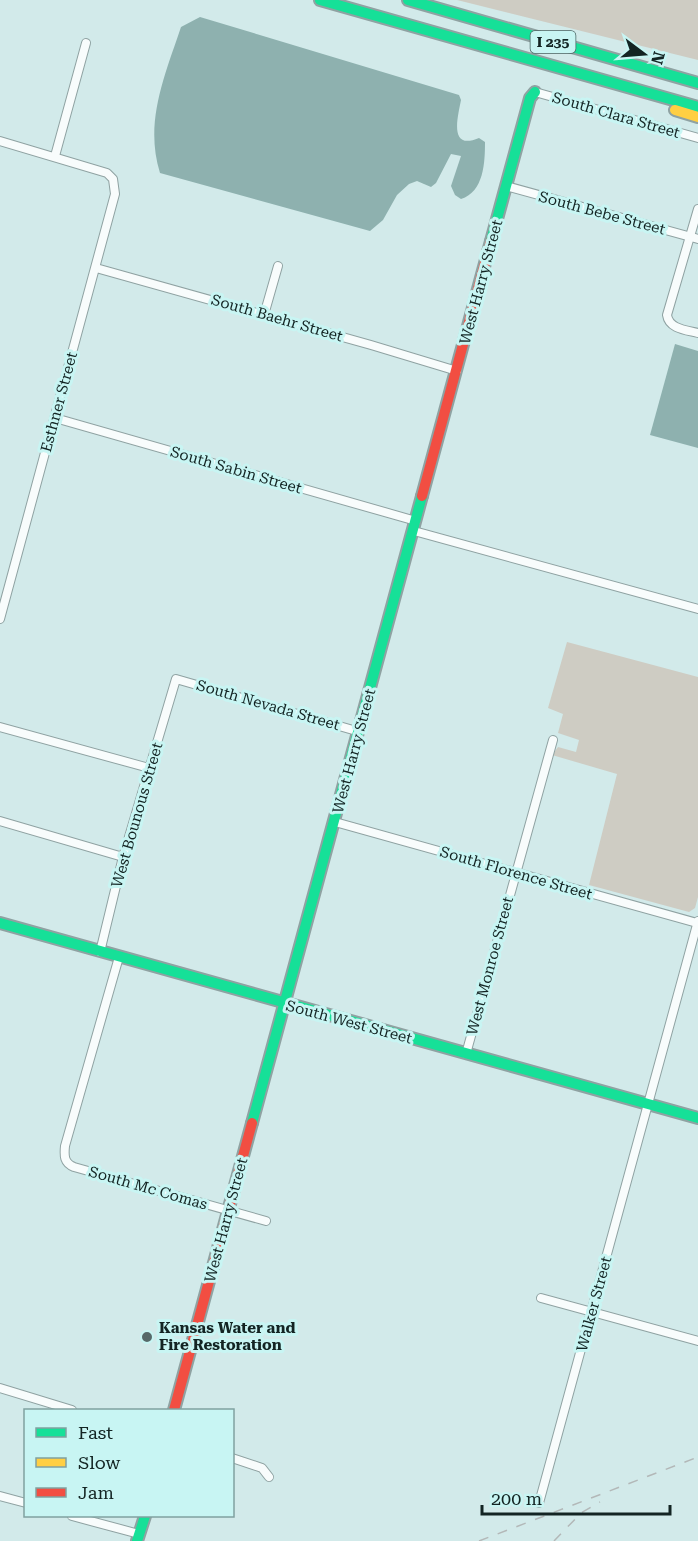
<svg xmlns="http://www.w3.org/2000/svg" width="698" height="1541" viewBox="0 0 698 1541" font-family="'Roboto Serif',serif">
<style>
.green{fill:#ceccc3}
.water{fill:#8eb1af}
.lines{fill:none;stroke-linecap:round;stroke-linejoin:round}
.street-casing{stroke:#8fa2a2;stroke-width:10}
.fast-casing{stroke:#8fa2a2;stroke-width:14}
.slow-casing{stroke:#8fa2a2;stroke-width:14}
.jam-casing{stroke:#8fa2a2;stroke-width:14}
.street{stroke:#f8fcfc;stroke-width:8}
.fast{stroke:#16e098;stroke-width:10}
.slow{stroke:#ffcf43;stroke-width:10}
.jam{stroke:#f24e42;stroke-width:10}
.rail{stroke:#b3b8b8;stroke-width:1.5;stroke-dasharray:10 10;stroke-linecap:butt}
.poi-dot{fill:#566969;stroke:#c8f5f3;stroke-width:2}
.labels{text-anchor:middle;stroke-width:6;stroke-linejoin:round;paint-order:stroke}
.shield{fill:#c8f5f3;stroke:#496361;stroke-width:1.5}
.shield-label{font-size:14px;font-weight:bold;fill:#132423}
.street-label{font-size:15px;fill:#132423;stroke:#c8f5f3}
.poi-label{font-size:15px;font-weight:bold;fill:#132423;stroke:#c8f5f3;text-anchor:start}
</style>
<rect width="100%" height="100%" fill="#d2eaea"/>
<!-- green -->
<g class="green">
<path d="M457 0H698V60Z"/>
<path d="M567 642 698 677V897L695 908 689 912 589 885 617 774 552 755 558 747 576 752 579 740 558 733 563 714 548 708Z"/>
</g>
<!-- water -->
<g class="water">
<path d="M200 17 459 95 461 100C458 116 448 151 479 138L485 142C485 162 484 192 461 199L455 195 451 186 461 156 451 154 436 183 431 187 417 181 409 184 397 195 383 220 370 231 160 173C144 122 165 75 181 27Z"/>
<path d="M675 344 698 351V448L650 435Z"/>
</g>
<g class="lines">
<!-- street casing -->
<g class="street-casing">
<g id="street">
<path d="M535 92 698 138"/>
<path d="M0 141 107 173 113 179 115 194 0 619"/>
<path d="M55 156 86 43"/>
<path d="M506 186 698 239"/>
<path d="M698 209 667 315C669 329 686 330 698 333"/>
<path d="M96 268 371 345 457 371"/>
<path d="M264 315 278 266"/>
<path d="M55 418 416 521"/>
<path d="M414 531 698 609"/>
<path d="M0 727 149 768"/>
<path d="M0 821 123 857"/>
<path d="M335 822 697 923"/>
<path d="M100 952 123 857 176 679 360 732"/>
<path d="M119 957 65 1146C64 1156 64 1163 74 1167L266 1221"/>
<path d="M466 1054 553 740"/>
<path d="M541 1298 698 1341"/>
<path d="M0 1388 72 1410"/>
<path d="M232 1458 262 1468 269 1477"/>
<path d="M0 1496 26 1503"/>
<path d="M539 1503 698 921"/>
<path d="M72 1516 139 1534"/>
</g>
</g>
<!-- fast casing -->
<g class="fast-casing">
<g id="fast">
<path d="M320 0 698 107"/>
<path d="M408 0 698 83"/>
<path d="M491 241 530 98 535 92"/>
<path d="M0 923 698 1118"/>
<path d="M252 1123 422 496"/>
<path d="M137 1541 145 1516"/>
</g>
</g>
<!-- slow casing -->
<g class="slow-casing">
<path id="slow" d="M675 110 698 117"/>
</g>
<!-- jam casing -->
<g class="jam-casing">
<g id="jam">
<path d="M422 496 491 241"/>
<path d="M174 1410 252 1123"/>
</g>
</g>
<!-- street -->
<use href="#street" class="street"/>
<!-- fast -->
<use href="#fast" class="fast"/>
<!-- slow -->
<use href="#slow" class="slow"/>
<!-- jam -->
<use href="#jam" class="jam"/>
<!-- rail -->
<g class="rail">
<path d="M479 1541 698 1457"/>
<path d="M554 1541 581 1513 600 1502"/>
</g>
</g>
<!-- markers -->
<circle class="poi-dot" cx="147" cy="1337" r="6"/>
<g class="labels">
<!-- shield labels -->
<rect class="shield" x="530.5" y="31" width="45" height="22" rx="4.5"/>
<g class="shield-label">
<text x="553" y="47">I 235</text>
</g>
<!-- street labels -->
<g class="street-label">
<text transform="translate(616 115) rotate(16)" y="5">South Clara Street</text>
<text transform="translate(602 213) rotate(15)" y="5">South Bebe Street</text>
<text transform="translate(481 282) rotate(-75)" y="5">West Harry Street</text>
<text transform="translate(277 318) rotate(16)" y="5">South Baehr Street</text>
<text transform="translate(59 402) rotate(-75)" y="5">Esthner Street</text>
<text transform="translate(236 470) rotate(16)" y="5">South Sabin Street</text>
<text transform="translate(268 705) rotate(16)" y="5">South Nevada Street</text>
<text transform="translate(354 751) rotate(-75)" y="5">West Harry Street</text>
<text transform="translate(137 815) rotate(-74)" y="5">West Bounous Street</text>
<text transform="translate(516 873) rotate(16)" y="5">South Florence Street</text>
<text transform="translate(490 966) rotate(-75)" y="5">West Monroe Street</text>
<text transform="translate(349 1022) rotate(15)" y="5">South West Street</text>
<text transform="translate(148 1188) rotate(16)" y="5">South Mc Comas</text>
<text transform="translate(226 1220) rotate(-75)" y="5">West Harry Street</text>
<text transform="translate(594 1304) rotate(-75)" y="5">Walker Street</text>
</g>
<!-- poi labels -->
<g class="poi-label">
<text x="159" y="1333">Kansas Water and<tspan x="159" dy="17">Fire Restoration</tspan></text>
</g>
</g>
<!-- legend -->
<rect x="24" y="1409" width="210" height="108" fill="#c8f5f3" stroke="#80a1a0" stroke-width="1.5"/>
<rect x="36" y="1428" width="30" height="9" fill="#16e098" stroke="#80a1a0" stroke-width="1.5"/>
<text x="78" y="1439" font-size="18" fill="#132423">Fast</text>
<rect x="36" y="1458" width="30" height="9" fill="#ffcf43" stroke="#80a1a0" stroke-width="1.5"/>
<text x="78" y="1469" font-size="18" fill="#132423">Slow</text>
<rect x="36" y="1488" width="30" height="9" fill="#f24e42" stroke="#80a1a0" stroke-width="1.5"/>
<text x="78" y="1499" font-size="18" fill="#132423">Jam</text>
<!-- north arrow -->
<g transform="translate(644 54) rotate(106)" stroke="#c8f5f3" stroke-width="4.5" paint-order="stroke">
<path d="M0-4.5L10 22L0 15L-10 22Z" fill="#132423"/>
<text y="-9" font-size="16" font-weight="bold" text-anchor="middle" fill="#132423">N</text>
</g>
<!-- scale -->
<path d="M482 1505v9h188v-9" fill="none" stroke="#132423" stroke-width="3"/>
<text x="491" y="1505" font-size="18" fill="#132423" stroke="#c8f5f3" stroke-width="4.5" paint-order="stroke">200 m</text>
</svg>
